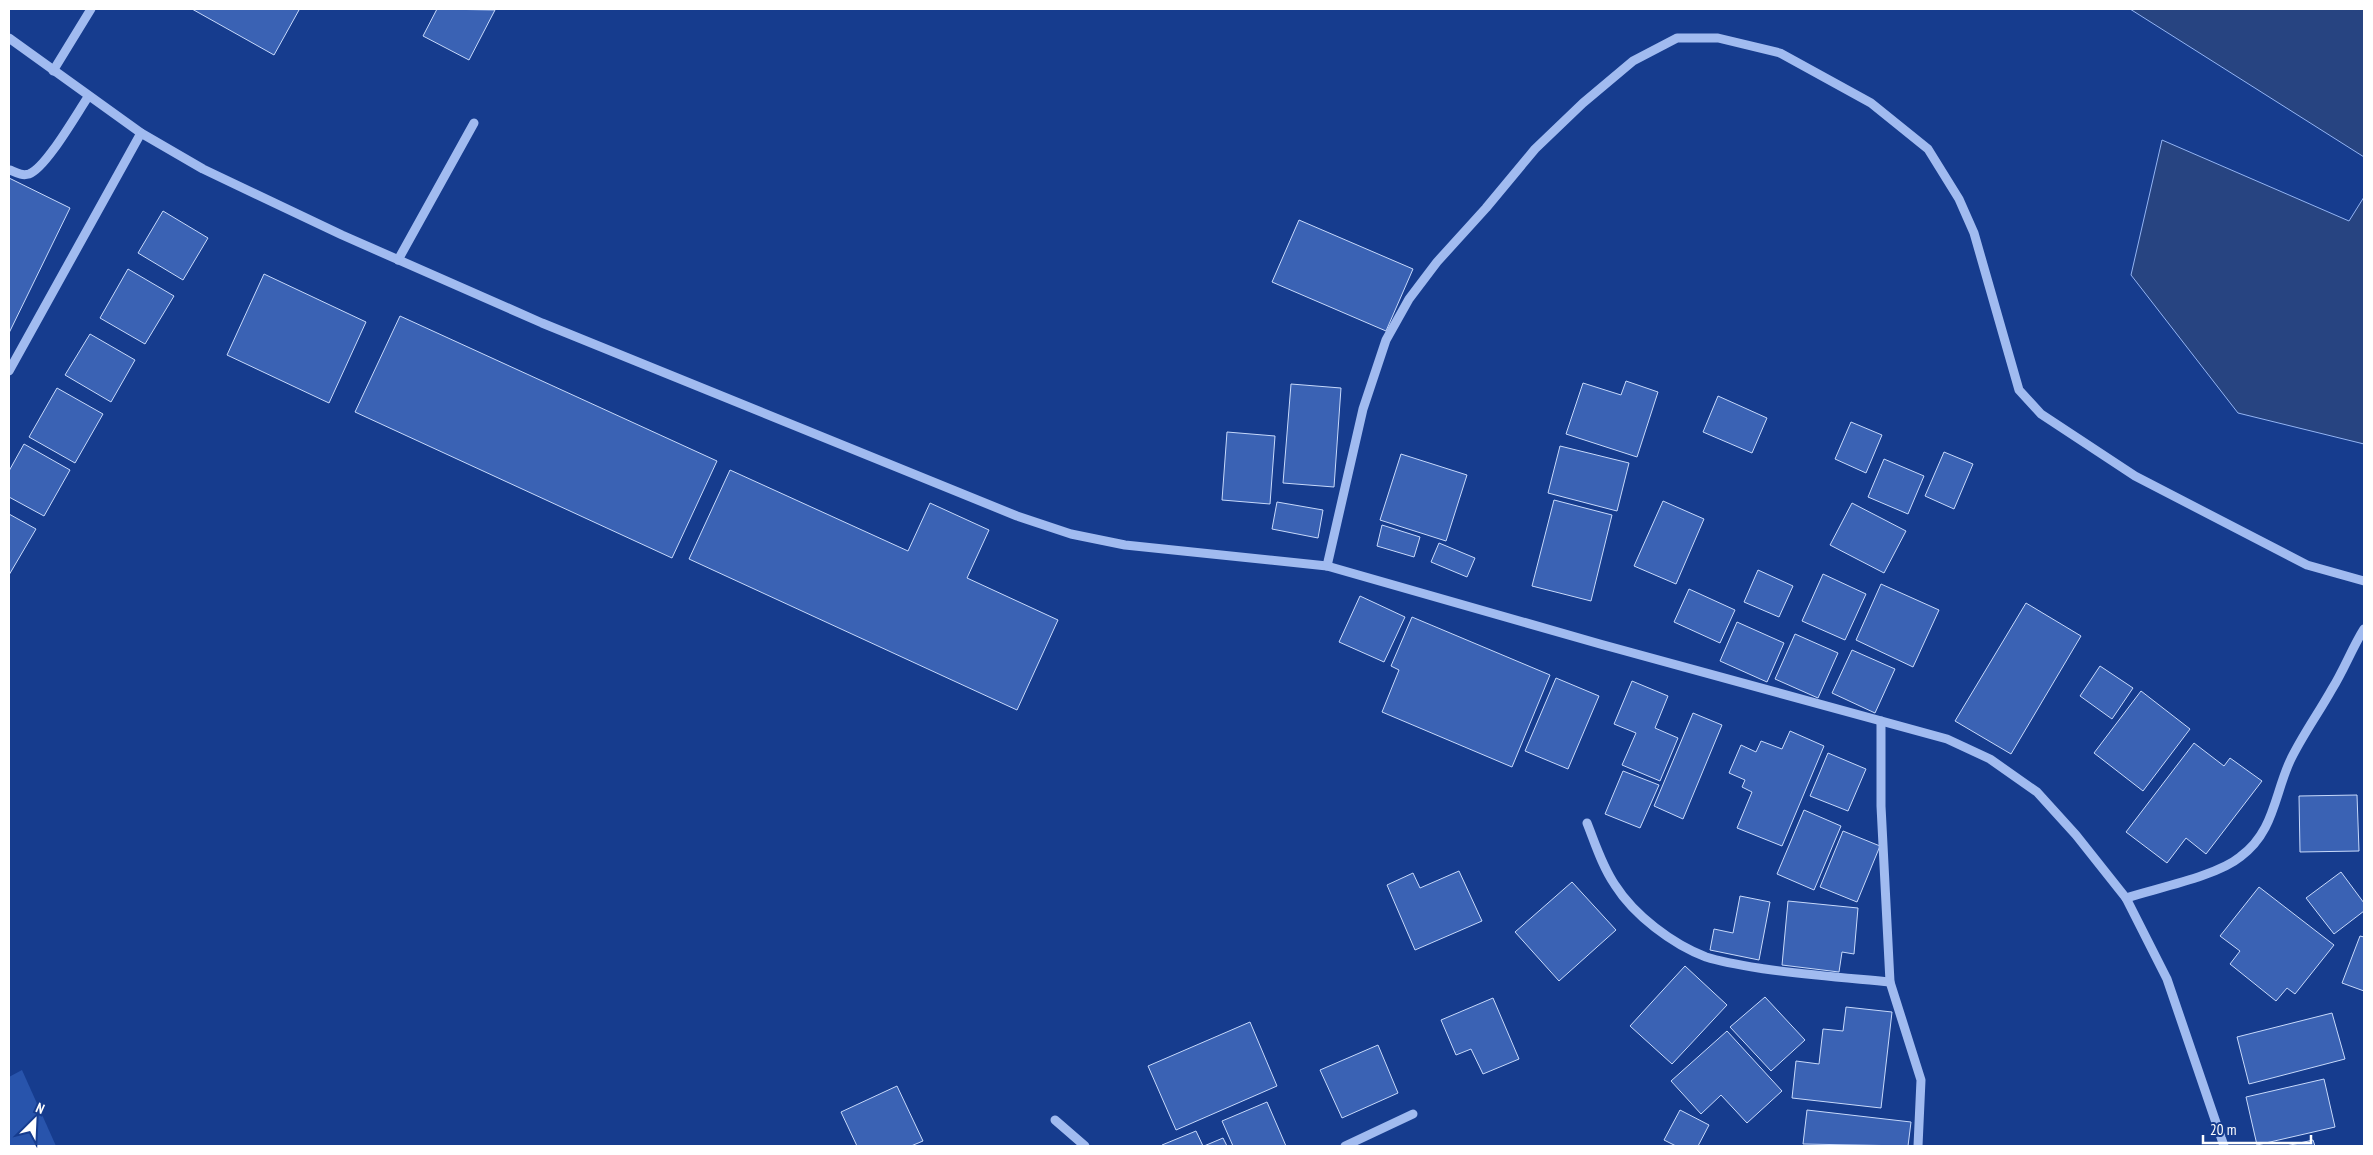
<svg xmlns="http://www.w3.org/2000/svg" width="2373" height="1155" viewBox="0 0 2373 1155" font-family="'PT Sans Narrow',sans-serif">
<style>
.green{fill:#2854ac}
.water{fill:#274481;stroke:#93b4f3}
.building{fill:#3a62b4;stroke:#c7d9fb}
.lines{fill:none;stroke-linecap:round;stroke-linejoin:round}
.minor{stroke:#a1bbf0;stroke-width:9}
</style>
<rect width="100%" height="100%" fill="#163c8e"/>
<!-- green -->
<path class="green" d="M22 1070 56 1146H9V1077Z"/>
<!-- water -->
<g class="water">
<path d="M2130 9H2364V157Z"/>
<path d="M2162 140 2349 221 2364 197V444L2238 413 2131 275Z"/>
</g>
<!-- building -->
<g class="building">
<path d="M192 9H297L299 10 274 55Z"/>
<path d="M437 9 495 10 469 60 423 36Z"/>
<path d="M9 178 70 208 9 333Z"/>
<path d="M163 211 208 238 183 280 138 253Z"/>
<path d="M1299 220 1413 269 1386 331 1272 282Z"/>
<path d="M128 269 174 296 145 344 100 318Z"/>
<path d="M264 274 366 322 329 403 227 355Z"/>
<path d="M400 316 717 461 672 558 355 412Z"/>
<path d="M90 334 135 360 111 402 65 375Z"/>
<path d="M1626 381 1658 392 1637 457 1566 434 1583 383 1621 395Z"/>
<path d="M1291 384 1341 388 1334 487 1283 483Z"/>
<path d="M57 388 103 414 75 463 29 437Z"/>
<path d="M1718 396 1767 418 1752 453 1703 432Z"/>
<path d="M1851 422 1882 435 1866 473 1835 459Z"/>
<path d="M1227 432 1275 436 1270 504 1222 500Z"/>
<path d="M24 444 70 470 44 516 9 497V471Z"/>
<path d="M1560 446 1629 463 1617 511 1548 493Z"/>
<path d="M1944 452 1973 464 1954 509 1925 496Z"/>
<path d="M1401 454 1467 475 1446 541 1380 520Z"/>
<path d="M1884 459 1924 476 1908 514 1868 497Z"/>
<path d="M730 470 908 551 930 503 989 530 967 578 1058 620 1017 710 689 559Z"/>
<path d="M1554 500 1612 515 1591 601 1532 586Z"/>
<path d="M1663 501 1704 519 1676 584 1634 566Z"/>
<path d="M1277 502 1323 510 1318 538 1272 529Z"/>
<path d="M1852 503 1906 531 1884 573 1830 545Z"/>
<path d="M9 514 36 529 9 575Z"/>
<path d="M1382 525 1420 537 1414 557 1377 546Z"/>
<path d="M1439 543 1475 558 1467 577 1431 562Z"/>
<path d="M1758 570 1793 586 1779 617 1744 602Z"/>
<path d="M1823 574 1866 594 1845 640 1802 621Z"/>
<path d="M1881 584 1939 610 1913 667 1856 640Z"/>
<path d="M1689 589 1735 610 1720 643 1674 622Z"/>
<path d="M1360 596 1405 617 1384 662 1339 642Z"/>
<path d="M2026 603 2081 636 2011 754 1955 721Z"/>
<path d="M1412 617 1550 675 1512 767 1382 712 1399 670 1391 666Z"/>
<path d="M1737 622 1784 643 1767 682 1720 661Z"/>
<path d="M1795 634 1838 653 1818 698 1775 679Z"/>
<path d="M1852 650 1895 669 1875 713 1832 693Z"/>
<path d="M2100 666 2133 688 2112 719 2080 696Z"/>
<path d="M1556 678 1599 696 1568 769 1525 751Z"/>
<path d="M1632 681 1668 696 1655 728 1678 738 1660 781 1622 765 1636 733 1614 724Z"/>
<path d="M2141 691 2190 729 2143 791 2094 753Z"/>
<path d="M1693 713 1722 725 1683 819 1654 806Z"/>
<path d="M1790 731 1824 746 1782 846 1737 828 1752 792 1742 787 1745 780 1729 773 1741 745 1756 752 1761 741 1782 749Z"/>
<path d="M2194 743 2224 766 2230 758 2262 781 2206 854 2186 838 2167 863 2126 832Z"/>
<path d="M1828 753 1866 769 1848 811 1810 796Z"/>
<path d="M1623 771 1659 785 1640 828 1605 814Z"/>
<path d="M2357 795 2359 851 2300 852 2299 796Z"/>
<path d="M1804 810 1841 826 1814 890 1777 874Z"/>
<path d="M1843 831 1880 846 1857 902 1820 887Z"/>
<path d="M1459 871 1482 921 1415 950 1387 885 1413 873 1420 888Z"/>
<path d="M2341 872 2364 903V911L2334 934 2306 898Z"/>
<path d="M1572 882 1616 930 1559 981 1515 932Z"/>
<path d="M2259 887 2334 945 2295 994 2287 988 2276 1001 2230 964 2240 951 2220 936Z"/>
<path d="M1740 896 1770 902 1759 960 1710 950 1714 929 1733 933Z"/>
<path d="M1788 901 1858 908 1854 954 1842 952 1839 972 1782 965Z"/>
<path d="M2360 936 2364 937V991L2342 983Z"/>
<path d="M1685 966 1727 1005 1672 1064 1630 1026Z"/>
<path d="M1765 997 1805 1040 1771 1071 1730 1027Z"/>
<path d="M1493 998 1519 1059 1483 1074 1471 1049 1456 1055 1441 1020Z"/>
<path d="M1846 1007 1892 1012 1881 1108 1792 1098 1796 1061 1819 1064 1823 1029 1843 1031Z"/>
<path d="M2332 1013 2345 1059 2249 1084 2237 1037Z"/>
<path d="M1250 1022 1277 1086 1176 1130 1148 1066Z"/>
<path d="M1727 1031 1782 1091 1747 1123 1721 1095 1701 1114 1671 1081Z"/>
<path d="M1378 1045 1398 1093 1342 1118 1320 1070Z"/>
<path d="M2324 1079 2335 1127 2257 1145 2246 1097Z"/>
<path d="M897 1086 923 1141 911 1146H857L841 1112Z"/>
<path d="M1267 1102 1286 1146H1233L1222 1121Z"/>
<path d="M1680 1110 1709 1125 1698 1146H1676L1664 1140Z"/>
<path d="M1807 1110 1911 1122 1908 1146 1803 1144Z"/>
<path d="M1196 1131 1203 1146H1163L1162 1145Z"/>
<path d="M1223 1138 1227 1146H1204Z"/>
<path d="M2313 1140 2315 1146H2286Z"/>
</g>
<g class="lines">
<!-- minor -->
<g class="minor">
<path d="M9 38 141 133 203 169 342 235 542 323 1017 516 1071 534 1125 545 1327 566 1600 644 1947 739 1990 759 2037 792 2076 835 2126 898 2167 979 2224 1146"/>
<path d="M53 71 91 9"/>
<path d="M10 170C17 173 22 176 29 174 46 168 77 113 88 97"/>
<path d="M398 260 474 123"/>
<path d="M9 371 141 133"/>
<path d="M1327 566 1363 409 1386 340 1409 299 1437 262 1486 208 1535 149 1583 103 1633 61 1677 38H1718L1780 53 1871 103 1928 149 1959 199 1974 233 2019 390 2041 414 2135 476 2307 565 2364 581"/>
<path d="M1881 721V806L1890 982 1921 1080 1918 1146"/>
<path d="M1587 823C1595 843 1602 866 1615 885 1634 915 1672 944 1706 957 1725 963 1746 966 1765 969 1807 975 1848 978 1890 982"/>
<path d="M2126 898C2157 888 2217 876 2240 857 2274 832 2274 796 2290 761 2302 736 2318 714 2332 689 2344 670 2352 648 2364 629"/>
<path d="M1055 1120 1085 1146"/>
<path d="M1345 1146 1413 1114"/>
</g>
</g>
<!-- border -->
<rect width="2373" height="1155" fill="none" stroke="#ffffff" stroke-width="20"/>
<!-- north arrow -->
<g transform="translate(35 1120) rotate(24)" stroke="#163c8e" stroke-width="4" paint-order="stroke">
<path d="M0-4L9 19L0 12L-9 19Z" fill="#ffffff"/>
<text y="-8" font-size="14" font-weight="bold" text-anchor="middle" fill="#ffffff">N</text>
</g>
<!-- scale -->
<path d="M2203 1135v8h108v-8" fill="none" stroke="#ffffff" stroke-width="2.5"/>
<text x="2210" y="1135" font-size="15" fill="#ffffff" stroke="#163c8e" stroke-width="4" paint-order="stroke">20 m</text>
</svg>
